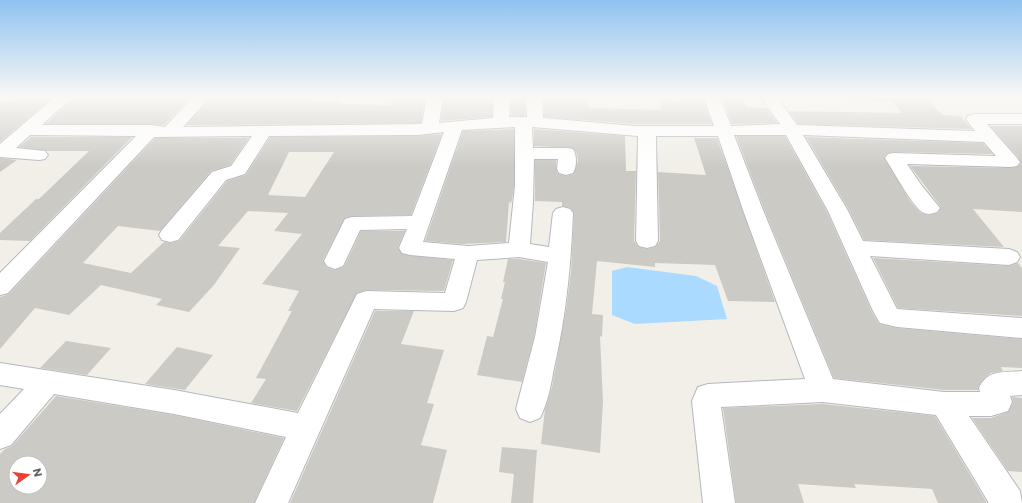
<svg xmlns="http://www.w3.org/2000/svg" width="1022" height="503" viewBox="0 0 1022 503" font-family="Poppins,sans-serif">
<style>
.water{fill:#aadaff}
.building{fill:#cccac5;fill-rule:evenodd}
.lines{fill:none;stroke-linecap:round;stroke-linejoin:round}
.street-casing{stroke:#b5b8bc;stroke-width:2}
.street{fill:#fff;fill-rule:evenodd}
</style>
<rect width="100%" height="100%" fill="#f1efe8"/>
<!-- water -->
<g class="water">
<path d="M825 97H929L932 100 884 102Z"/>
<path d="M627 267 696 276 717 286 727 319 635 324 612 315V271Z"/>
</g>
<!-- building -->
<g class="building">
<path d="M53 97 0 142V101L11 102 16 98Z"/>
<path d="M132 97H191L164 125 151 124H46L72 99H129Z"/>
<path d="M211 97H313L310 102H342L341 104 390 105 393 97H425L421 123 186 125Z"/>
<path d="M444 97 492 99V117L441 121Z"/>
<path d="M544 97H588L589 108 662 110 659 98H665L669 101 676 103 682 101 685 97H703L712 124H635L544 117Z"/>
<path d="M722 97H741L746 107 767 108 777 123 732 124Z"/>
<rect x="511" y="98" width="14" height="18"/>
<path d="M889 98 927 100 943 115 960 116 972 129 798 124 789 111 902 113Z"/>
<path d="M990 126H1022V212L973 209 1004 247 864 240 849 210 806 137 983 143 993 154 894 152 888 153 884 157 911 202 921 213 930 215 938 213 941 207 910 166 1011 168 1017 167 1021 163 1018 157Z"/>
<path d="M514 129V186L512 200 511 203 509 202 506 242 461 244 425 241 463 131Z"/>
<path d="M534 129 625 136 626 171H636L634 241 639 247 647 249 655 247 660 241 658 172 706 175 694 138H717L775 302 728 301 715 265 655 263V267L597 261 592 314 603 315 602 337 600 336 603 402 600 453 541 444 545 409 552 387 566 310 571 272 574 213 570 208 562 206V202L535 201V160H556V169L558 174 566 176 574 174 578 161 577 154 573 148 534 146Z"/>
<path d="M442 134 411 215 352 216 345 218 323 260 326 267 334 270 344 267 361 231H405L398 247 402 254 453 260 444 291 366 290 357 293 297 411 251 403 266 379 256 378 292 311H288L299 291 262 284 302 234 274 231 288 213 248 211 218 246 240 248 214 285 189 312 156 305 162 299 101 285 69 315 35 308 0 349V297L9 294 155 138H249L230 165 211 171 160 231 118 226 83 263 131 273 164 242 170 243 179 241 227 181 246 175 270 137 418 136ZM289 152H334L305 197 268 195Z"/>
<path d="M736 136H785L827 212 872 312 879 324 897 328 1022 339V368L1001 367 1003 371 991 373 986 377 978 387V390H944L834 378 764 209Z"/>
<path d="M31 137H132L30 241 0 240V233L36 199H39L89 151H47L19 147Z"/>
<path d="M0 158 17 160 0 172Z"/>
<path d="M873 258 1009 266 1018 263 1022 268V316L898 308Z"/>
<path d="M508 259H519L546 263 534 337 522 382 477 375 487 336 493 337 503 299H501L505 282H503Z"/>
<path d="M375 311H414L401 344 444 350 427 403 434 404 421 445 447 450 433 503H290Z"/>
<path d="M66 341 111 348 87 375 40 368Z"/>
<path d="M177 347 213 355 185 390 145 384Z"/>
<path d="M56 396 174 415 284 438 254 503H0V454L5 449 12 446ZM16 463H40V487H16Z"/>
<path d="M1012 397 1022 398V472L1008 471 972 418H991L1008 412 1013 403Z"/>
<path d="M823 404 935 416 987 503H938L932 489 854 484 856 488 798 484 804 503H736L723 408Z"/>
<path d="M502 447 537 450 533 503H511L514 474 499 472Z"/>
</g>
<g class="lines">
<!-- street casing -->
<g class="street-casing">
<g id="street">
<path d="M55 97H72L42 125H151L165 127 193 97H210L183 127 422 124 427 97H443L439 123 493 118 494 97H510L509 117H527L526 97H542L543 118 635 126H714L704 97H720L731 126 780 124 761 97H777L797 125 975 131 966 119 968 116 974 114H1022V124H987L1017 158 1020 162 1017 166 1011 167 907 164 922 186 940 208 937 212C932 214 927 215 922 212 910 202 894 172 885 158L888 154 894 153 996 156 984 142 803 135 848 211 863 241 1009 249 1017 252 1020 257 1017 262 1009 265 870 256 897 309 1022 318V338L897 327 880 323 873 311 828 211 786 135H734L763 210 833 379 944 392H980L979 388C988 369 1003 373 1022 371V395L1010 396 1012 402 1008 411 991 416H969L1020 491 1022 503H989L936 415 823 402 721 407 735 503H703L692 401 698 387 708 384 805 379 743 210 718 136H656L658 241 655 246 647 248 639 246 636 241 638 136 532 127 533 148H567L573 149C577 155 577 167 573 173L566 175 559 173 557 169 558 159H534L533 202 530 244 549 247 553 213 556 209 563 207 570 209 573 213C571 265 566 317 554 368 551 385 548 402 540 418L530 422 520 418 516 409 535 337 548 262 519 257 477 260 466 302 463 308 454 311 374 309 288 503H255L286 437 174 414 54 394 11 445 0 449V414L24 389 0 385V363L174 390 298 413 357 294 366 291 445 293 455 259 410 255 402 253 399 248 407 229 360 230 343 266 335 269 327 266 324 261 345 219 352 217 412 216 444 132 418 135 269 136 245 174 226 180 178 240 170 242 162 240 159 235 162 230 212 172 231 166 252 136 154 137 8 293 0 295V273L136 136 30 135 16 148 45 151 48 155 45 159 39 160 0 157V144ZM515 127V186L509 243 468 246 423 242 462 130Z"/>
<path d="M666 97H684L681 100 676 102 669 100Z"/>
</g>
</g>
<!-- street -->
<use href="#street" class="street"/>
</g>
<!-- sky -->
<linearGradient id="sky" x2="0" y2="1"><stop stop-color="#8fc3f1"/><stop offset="0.58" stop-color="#f9f8f5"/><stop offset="1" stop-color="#f9f8f5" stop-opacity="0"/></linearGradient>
<rect width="1022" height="167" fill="url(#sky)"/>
<!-- north arrow -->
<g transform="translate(28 475) rotate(76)"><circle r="19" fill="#ffffff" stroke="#bfc1c3"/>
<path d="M0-3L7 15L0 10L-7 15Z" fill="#ea4335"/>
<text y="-6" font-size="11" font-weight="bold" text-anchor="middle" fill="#5f6368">N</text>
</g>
</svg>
